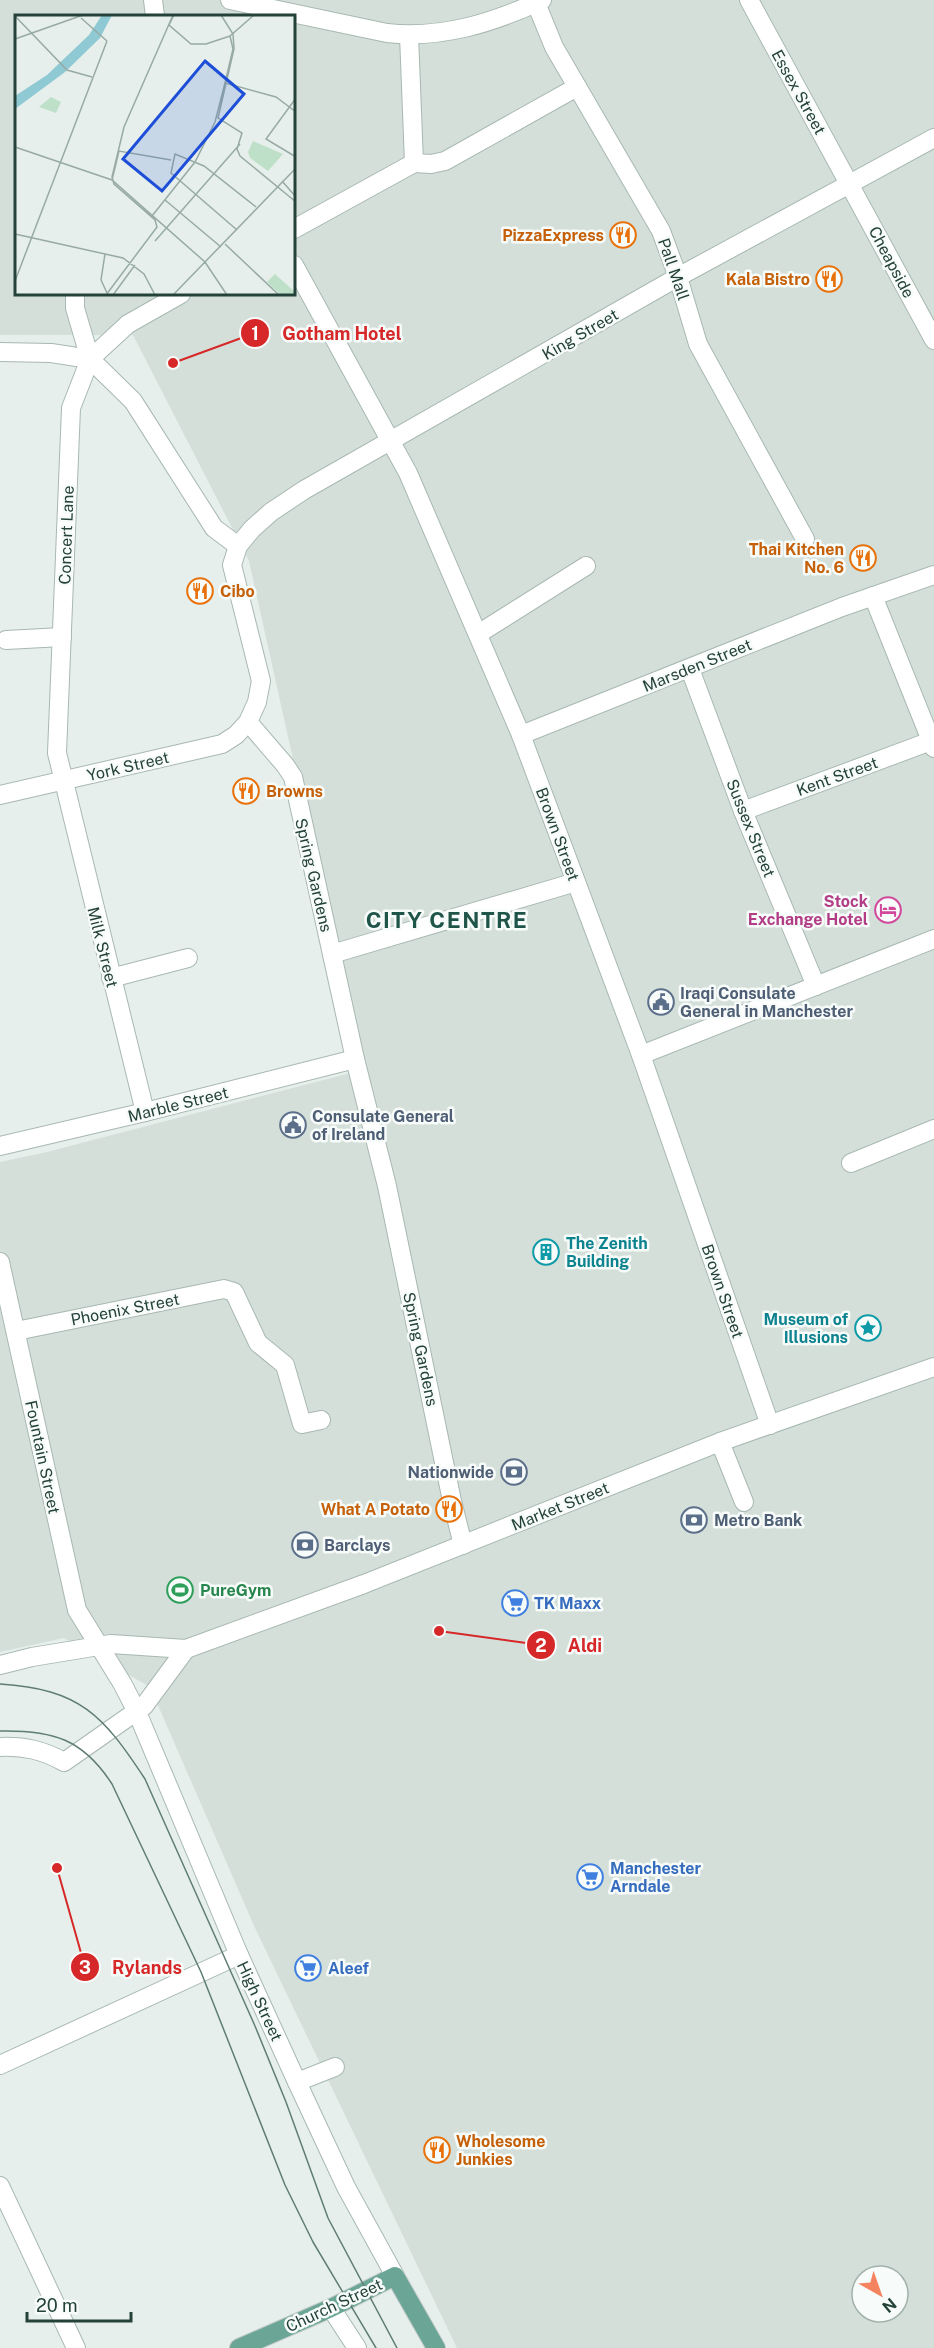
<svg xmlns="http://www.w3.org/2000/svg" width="934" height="2348" viewBox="0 0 934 2348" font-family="'Public Sans',sans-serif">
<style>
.built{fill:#d4dfda;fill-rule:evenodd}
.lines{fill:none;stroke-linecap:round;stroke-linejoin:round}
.minor-casing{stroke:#a8b8b2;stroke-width:20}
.major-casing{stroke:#c2cac8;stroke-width:20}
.minor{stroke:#fff;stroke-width:18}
.major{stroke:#6aa596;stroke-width:18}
.tram{stroke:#5f7d75;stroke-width:1.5}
.labels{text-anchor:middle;stroke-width:5;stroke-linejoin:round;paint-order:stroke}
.street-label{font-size:16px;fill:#24423a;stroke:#f7fbf9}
.food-label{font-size:16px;font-weight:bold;fill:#c56008;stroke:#f7fbf9;text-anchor:end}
.hotel-label{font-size:16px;font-weight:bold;fill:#b23c85;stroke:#f7fbf9;text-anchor:end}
.service-label{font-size:16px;font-weight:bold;fill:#4e5e75;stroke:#f7fbf9;text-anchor:start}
.culture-label{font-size:16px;font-weight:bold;fill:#0d838f;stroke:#f7fbf9;text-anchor:start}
.leisure-label{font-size:16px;font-weight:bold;fill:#27864d;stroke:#f7fbf9;text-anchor:start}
.shop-label{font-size:16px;font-weight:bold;fill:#366cbe;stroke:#f7fbf9;text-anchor:start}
.district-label{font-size:22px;font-weight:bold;letter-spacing:1.5px;fill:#1f5548;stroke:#f7fbf9}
.inset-road{fill:none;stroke:#98aaa4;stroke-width:1.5}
.view{fill:#1d4ed8;fill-opacity:0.15;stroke:#1d4ed8;stroke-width:3}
.inset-edge{fill:none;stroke:#24423a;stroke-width:3}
.leader{fill:none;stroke:#d62828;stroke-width:2}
.callout-dot{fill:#d62828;stroke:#f7fbf9;stroke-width:2}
.mark-label{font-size:18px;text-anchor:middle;font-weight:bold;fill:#fff}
.callout-label{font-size:18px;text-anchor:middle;font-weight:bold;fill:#d62828;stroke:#f7fbf9;stroke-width:5;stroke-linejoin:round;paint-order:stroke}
</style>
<rect width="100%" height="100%" fill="#e6efeb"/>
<!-- built -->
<path class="built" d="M0 0H934V2348H457L255 1928 150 1687 64 1638 0 1652V1162L47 1152 362 1070 249 561 133 335H0ZM16 16H294V294H16ZM862 2276H898V2312H862Z"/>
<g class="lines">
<!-- minor casing -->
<g class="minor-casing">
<g id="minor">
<path d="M153 0 155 16"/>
<path d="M230 0 387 33C441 39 493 23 542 0"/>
<path d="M749 0 934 340"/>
<path d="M536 3 554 47 661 231 678 277 698 344 805 539"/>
<path d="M409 35 414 163"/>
<path d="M414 163 431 164 445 161 577 87"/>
<path d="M294 229 414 163"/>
<path d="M294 265 408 473 521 735 641 1055 770 1425"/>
<path d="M75 294V308L90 359 71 408 57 753 145 1112"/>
<path d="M0 352 51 353 90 359 133 401 214 528 238 546"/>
<path d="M90 359 128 324 181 294"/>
<path d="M873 596 934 748"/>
<path d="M478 634 586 566"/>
<path d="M6 640 62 637"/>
<path d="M690 669 743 811 816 986"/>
<path d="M248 722 285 765 293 777 355 1059 387 1186 452 1501 463 1545"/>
<path d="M521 735 842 607 934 575"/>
<path d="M0 795 222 744 236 735 248 722 257 702 261 681 232 565 238 546 252 529 271 512 304 490 678 277 934 138"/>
<path d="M743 811 931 741"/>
<path d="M332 954 576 882"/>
<path d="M111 978 188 958"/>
<path d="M641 1055 934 939"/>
<path d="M0 1146 145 1112 355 1059"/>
<path d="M851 1163 934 1129"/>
<path d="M0 1262 77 1610 122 1683 137 1712 239 1955 297 2082 346 2187 395 2276"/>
<path d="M16 1331 224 1289 234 1292 258 1343 285 1365 302 1424 321 1420"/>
<path d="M720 1442 744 1502"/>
<path d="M0 1665 32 1657 111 1644 186 1649 364 1584 720 1442 934 1367"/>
<path d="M0 1747C24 1746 43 1750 64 1762L144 1706 186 1649"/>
<path d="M0 2065 239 1955"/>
<path d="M297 2082 335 2067"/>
<path d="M0 2186 76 2348"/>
<path d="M331 2308 357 2348"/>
</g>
</g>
<!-- major casing -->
<g class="major-casing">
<path id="major" d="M239 2348 331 2308 395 2276 436 2348"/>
</g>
<!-- minor -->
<use href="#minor" class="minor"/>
<!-- major -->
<use href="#major" class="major"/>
<!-- tram -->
<g class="tram">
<path d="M0 1684C80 1689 103 1715 145 1779L255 2026 286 2102 328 2218 397 2348"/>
<path d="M0 1731C53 1730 83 1739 112 1784L201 1972 285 2185 313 2242 376 2348"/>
</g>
</g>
<!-- icons -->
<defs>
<g id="restaurant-ring" transform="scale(1.35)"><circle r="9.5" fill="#f7fbf9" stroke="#e8710a" stroke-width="1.5"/><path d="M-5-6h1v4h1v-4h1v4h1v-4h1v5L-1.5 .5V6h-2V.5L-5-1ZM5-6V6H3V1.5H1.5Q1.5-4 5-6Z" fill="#e8710a"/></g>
<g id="hotel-ring" transform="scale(1.35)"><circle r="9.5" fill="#f7fbf9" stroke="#d1479c" stroke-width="1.5"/><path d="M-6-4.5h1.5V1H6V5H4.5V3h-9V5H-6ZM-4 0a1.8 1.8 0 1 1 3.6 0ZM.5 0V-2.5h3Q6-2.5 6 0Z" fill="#d1479c"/></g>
<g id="civic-ring" transform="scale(1.35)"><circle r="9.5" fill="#f7fbf9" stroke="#5c6f8a" stroke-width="1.5"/><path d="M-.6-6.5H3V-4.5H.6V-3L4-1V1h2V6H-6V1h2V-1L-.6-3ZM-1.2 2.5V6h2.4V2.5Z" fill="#5c6f8a"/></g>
<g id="building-ring" transform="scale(1.35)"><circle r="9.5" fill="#f7fbf9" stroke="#0f9aa8" stroke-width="1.5"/><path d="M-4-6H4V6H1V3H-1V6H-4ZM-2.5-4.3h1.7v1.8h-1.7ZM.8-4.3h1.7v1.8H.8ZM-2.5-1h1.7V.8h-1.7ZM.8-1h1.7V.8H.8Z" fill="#0f9aa8"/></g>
<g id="sight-ring" transform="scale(1.35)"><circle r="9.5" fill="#f7fbf9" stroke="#0f9aa8" stroke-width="1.5"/><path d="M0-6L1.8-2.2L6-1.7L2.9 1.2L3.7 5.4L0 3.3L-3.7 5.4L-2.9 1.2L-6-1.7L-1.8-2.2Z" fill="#0f9aa8"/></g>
<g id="bank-ring" transform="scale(1.35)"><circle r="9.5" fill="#f7fbf9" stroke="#5c6f8a" stroke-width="1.5"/><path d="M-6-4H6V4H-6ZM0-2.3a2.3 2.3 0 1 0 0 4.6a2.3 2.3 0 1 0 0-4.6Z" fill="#5c6f8a"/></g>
<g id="stadium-ring" transform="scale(1.35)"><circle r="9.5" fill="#f7fbf9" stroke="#2e9e5b" stroke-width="1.5"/><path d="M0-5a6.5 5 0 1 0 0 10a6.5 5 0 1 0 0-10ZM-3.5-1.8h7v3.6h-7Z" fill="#2e9e5b"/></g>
<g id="supermarket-ring" transform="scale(1.35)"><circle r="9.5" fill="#f7fbf9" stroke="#3f7fe0" stroke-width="1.5"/><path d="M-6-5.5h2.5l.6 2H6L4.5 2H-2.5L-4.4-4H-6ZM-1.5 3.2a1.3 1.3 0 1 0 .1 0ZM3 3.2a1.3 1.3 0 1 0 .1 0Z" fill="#3f7fe0"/></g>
</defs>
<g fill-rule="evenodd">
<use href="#restaurant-ring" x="623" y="235"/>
<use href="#restaurant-ring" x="829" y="279"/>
<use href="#restaurant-ring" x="863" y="558"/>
<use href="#restaurant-ring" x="200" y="591"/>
<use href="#restaurant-ring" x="246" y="791"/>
<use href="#hotel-ring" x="888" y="910"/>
<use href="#civic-ring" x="661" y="1002"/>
<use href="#civic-ring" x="293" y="1125"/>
<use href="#building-ring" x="546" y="1252"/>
<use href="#sight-ring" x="868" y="1328"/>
<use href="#bank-ring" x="514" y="1472"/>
<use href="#restaurant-ring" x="449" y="1509"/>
<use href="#bank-ring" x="694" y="1520"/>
<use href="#bank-ring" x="305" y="1545"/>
<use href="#stadium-ring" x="180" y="1590"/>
<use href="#supermarket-ring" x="515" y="1603"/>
<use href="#supermarket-ring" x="590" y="1877"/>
<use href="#supermarket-ring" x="308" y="1968"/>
<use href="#restaurant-ring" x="437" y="2150"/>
</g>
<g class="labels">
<!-- street labels -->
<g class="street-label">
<text transform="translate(799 92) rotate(61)" y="6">Essex Street</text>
<text transform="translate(892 262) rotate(62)" y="6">Cheapside</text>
<text transform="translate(674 269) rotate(71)" y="6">Pall Mall</text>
<text transform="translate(580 334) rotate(-30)" y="6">King Street</text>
<text transform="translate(66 535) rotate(-88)" y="6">Concert Lane</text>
<text transform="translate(697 665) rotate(-22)" y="6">Marsden Street</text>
<text transform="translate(128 766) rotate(-13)" y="6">York Street</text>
<text transform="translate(837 776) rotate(-20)" y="6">Kent Street</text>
<text transform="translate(751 828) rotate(68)" y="6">Sussex Street</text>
<text transform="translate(558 834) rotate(70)" y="6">Brown Street</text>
<text transform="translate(314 875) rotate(77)" y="6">Spring Gardens</text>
<text transform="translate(103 947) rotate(76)" y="6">Milk Street</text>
<text transform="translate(178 1104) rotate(-14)" y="6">Marble Street</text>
<text transform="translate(723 1291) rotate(71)" y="6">Brown Street</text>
<text transform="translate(125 1309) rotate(-11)" y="6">Phoenix Street</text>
<text transform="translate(421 1349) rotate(78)" y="6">Spring Gardens</text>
<text transform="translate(43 1457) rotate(78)" y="6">Fountain Street</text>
<text transform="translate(560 1506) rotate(-22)" y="6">Market Street</text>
<text transform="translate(260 2001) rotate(65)" y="6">High Street</text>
<text transform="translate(334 2305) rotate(-25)" y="6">Church Street</text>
</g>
<!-- food labels -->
<g class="food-label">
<text x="604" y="241">PizzaExpress</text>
<text x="810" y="285">Kala Bistro</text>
<text x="844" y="555">Thai Kitchen<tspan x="844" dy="18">No. 6</tspan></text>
<text x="220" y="597" text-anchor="start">Cibo</text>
<text x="266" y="797" text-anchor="start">Browns</text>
<text x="430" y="1515">What A Potato</text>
<text x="456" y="2147" text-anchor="start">Wholesome<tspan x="456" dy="18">Junkies</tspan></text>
</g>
<!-- hotel labels -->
<g class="hotel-label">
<text x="868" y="907">Stock<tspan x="868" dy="18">Exchange Hotel</tspan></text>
</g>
<!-- service labels -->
<g class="service-label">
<text x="680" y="999">Iraqi Consulate<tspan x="680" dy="18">General in Manchester</tspan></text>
<text x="312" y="1122">Consulate General<tspan x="312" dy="18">of Ireland</tspan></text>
<text x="494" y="1478" text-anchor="end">Nationwide</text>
<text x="714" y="1526">Metro Bank</text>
<text x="324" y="1551">Barclays</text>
</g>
<!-- culture labels -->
<g class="culture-label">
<text x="566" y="1249">The Zenith<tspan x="566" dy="18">Building</tspan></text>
<text x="848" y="1325" text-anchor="end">Museum of<tspan x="848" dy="18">Illusions</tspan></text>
</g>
<!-- leisure labels -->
<g class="leisure-label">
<text x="200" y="1596">PureGym</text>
</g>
<!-- shop labels -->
<g class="shop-label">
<text x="534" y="1609">TK Maxx</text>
<text x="610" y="1874">Manchester<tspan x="610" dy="18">Arndale</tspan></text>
<text x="328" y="1974">Aleef</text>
</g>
<!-- district labels -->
<g class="district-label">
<text x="447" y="928">CITY CENTRE</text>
</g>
</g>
<!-- overview -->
<g transform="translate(15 15)">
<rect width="280" height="280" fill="#e6efeb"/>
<path d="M36 82 46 87 41 98 24 92ZM238 126 268 139 253 156 235 143 233 137ZM260 259 280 277V280H266L252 267Z" fill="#bfe0c8"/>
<path d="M87 0H97L85 23 50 57 0 94V81L32 60 74 20Z" fill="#8ec9d4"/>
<path class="inset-road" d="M159 0 154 10 176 29H191L215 21M206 0 218 19 219 34 203 103 227 118 222 134 225 141 281 187M239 0 215 21 218 34 210 68 261 82 281 97M0 1 52 55 77 62M66 3 92 26M0 24 68 0M281 83 251 124 281 142M0 132 97 165 190 247 212 280M97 165 104 136 156 145M267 166 281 182M150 185 206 232M137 201 180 147 200 107 210 68M222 215 156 158 160 139 189 151 241 192M0 219 108 243 129 259 140 280M140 226 225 129M210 229 264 280M90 239 86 265 93 280M0 266 92 26M91 280 142 212 140 205 99 169 97 162 109 112 158 0M98 280 120 250M158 280 281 153"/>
<path class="view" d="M190 46 229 79 147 176 108 144Z"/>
<rect width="280" height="280" class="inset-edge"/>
</g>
<!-- callouts -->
<path class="leader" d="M173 363L255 333M439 1631L541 1645M57 1868L85 1967"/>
<g class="callout-dot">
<circle cx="173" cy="363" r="6"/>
<circle cx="439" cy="1631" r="6"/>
<circle cx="57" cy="1868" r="6"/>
<circle cx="255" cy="333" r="15"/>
<circle cx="541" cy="1645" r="15"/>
<circle cx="85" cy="1967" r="15"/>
</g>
<g class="mark-label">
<text x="255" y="340">1</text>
<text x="541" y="1652">2</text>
<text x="85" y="1974">3</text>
</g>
<g class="callout-label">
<text x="342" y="340">Gotham Hotel</text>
<text x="585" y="1652">Aldi</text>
<text x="147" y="1974">Rylands</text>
</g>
<!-- north arrow -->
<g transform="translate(880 2294) rotate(140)"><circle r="28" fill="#f7fbf9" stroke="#a3b1ad" stroke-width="1.5"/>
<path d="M0-4.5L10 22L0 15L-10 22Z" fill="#f4845f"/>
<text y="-9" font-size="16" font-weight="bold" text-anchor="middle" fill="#24423a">N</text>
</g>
<!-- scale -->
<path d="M27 2312v9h104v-9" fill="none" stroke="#24423a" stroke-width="3"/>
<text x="36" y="2312" font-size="18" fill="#24423a" stroke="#f7fbf9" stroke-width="4.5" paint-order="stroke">20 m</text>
</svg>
